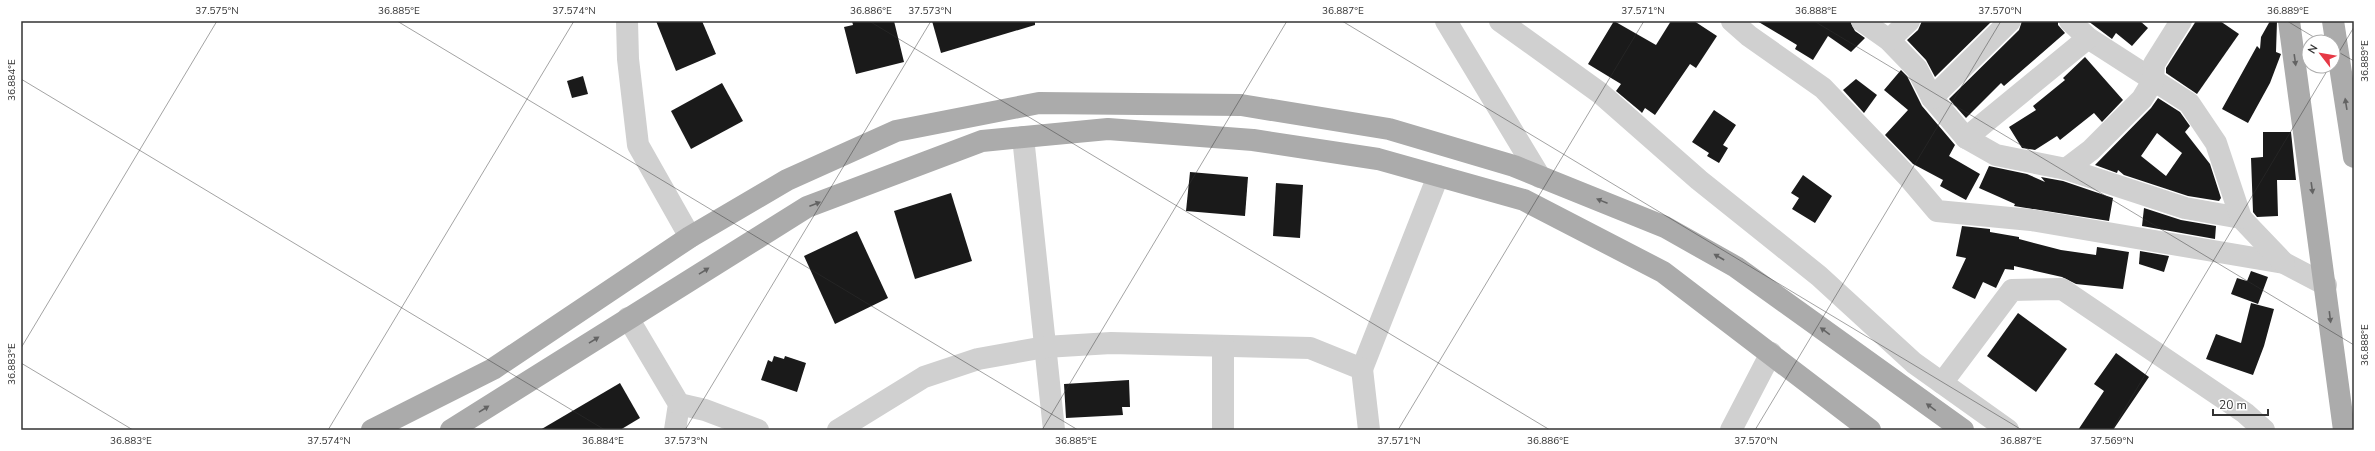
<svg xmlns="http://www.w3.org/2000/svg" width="2375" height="451" viewBox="0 0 2375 451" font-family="'Nunito Sans',sans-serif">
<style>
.building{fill:#1a1a1a;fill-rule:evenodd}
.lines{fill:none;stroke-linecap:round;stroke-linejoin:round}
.minor{stroke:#d0d0d0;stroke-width:22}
.major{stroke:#ababab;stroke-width:22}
.oneway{fill:#636363}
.ticks{fill:none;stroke:#333;stroke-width:1;stroke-opacity:0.45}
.neatline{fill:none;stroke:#333;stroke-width:1.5}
.ticks-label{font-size:10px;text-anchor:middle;fill:#333}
</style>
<rect width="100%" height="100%" fill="#fff"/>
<!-- building -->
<g class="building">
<path d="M656 21H702L716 54 676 71Z"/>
<path d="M852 21H894L904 62 856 74 844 27 853 25Z"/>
<path d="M932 21H1035V25L941 53Z"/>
<path d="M1614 21 1656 45 1671 21H1694L1717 36 1696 68 1690 64 1655 115 1645 108 1642 113 1640 111 1616 91 1621 84 1588 64Z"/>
<path d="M1757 21H1850L1855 31 1865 38 1851 52 1828 36 1813 60 1795 49 1797 45Z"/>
<path d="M1922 21H1992L1935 77 1926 60 1907 40 1918 30Z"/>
<path d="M2022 21H2058V25L2065 33 2004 86 2001 83 1966 118 1949 99 2019 30Z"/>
<path d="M2088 21H2140L2148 28 2132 46 2116 33 2112 39Z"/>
<path d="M2196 21H2220L2239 34 2197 94 2166 73V68Z"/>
<path d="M2270 21H2277L2276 52 2281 54 2270 83 2248 123 2222 109 2257 46 2260 49 2261 37Z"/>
<path d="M2085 57 2123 100 2102 122 2094 113 2060 140 2057 136 2035 150 2022 148 2009 127 2036 110 2033 106 2065 80 2063 78Z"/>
<path d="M1901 70 1907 76 1922 106 1955 145 1949 156 1980 174 1966 200 1940 186 1943 180 1913 164 1885 135 1908 110 1884 90Z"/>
<path d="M583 76 588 94 572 98 567 81Z"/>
<path d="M1856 79 1877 95 1864 113 1843 90Z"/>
<path d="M722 83 743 121 691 149 671 111Z"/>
<path d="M2158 98 2180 112 2190 126 2185 132 2210 164 2221 198 2219 201 2188 196 2124 175 2118 170 2117 173 2095 165 2151 108ZM2157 133 2182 153 2166 176 2141 156Z"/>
<path d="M1714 110 1736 125 1723 145 1728 148 1719 163 1707 156 1709 153 1692 142Z"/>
<path d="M2263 132H2291L2296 180H2277L2278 216 2257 217 2253 212 2251 158 2263 157Z"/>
<path d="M1989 166 2027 174 2045 182 2041 177 2063 181 2113 198 2109 221 2014 206 2015 204 1979 188Z"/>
<path d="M1190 172 1248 177 1245 216 1186 211Z"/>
<path d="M1803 175 1832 196 1815 223 1792 209 1799 198 1791 193Z"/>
<path d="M1276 183 1303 185 1300 238 1273 236Z"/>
<path d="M951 193 972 261 915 279 894 211Z"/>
<path d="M2144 208 2181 220 2216 226 2215 239 2142 226Z"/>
<path d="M1962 226 1990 229V232L2019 237V239L2061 250 2096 255 2097 247 2129 252 2123 289 2076 284 2062 277 2014 266V270L2005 269 1996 288 1983 282 1975 299 1952 288 1966 258 1956 256Z"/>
<path d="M857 231 888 298 835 324 804 256Z"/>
<path d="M2140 251 2169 256 2164 272 2139 264Z"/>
<path d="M2251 271 2268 277 2258 304 2231 294 2237 278 2247 281Z"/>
<path d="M2251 303 2274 309 2264 346 2253 375 2206 359 2216 334 2241 343Z"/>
<path d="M2018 313 2067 349 2036 392 1987 356Z"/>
<path d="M2116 353 2149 377 2113 430H2078L2104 391 2094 384Z"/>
<path d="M774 356 784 359 785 356 806 363 797 392 761 380 768 360 772 362Z"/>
<path d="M1129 380 1130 407H1122L1123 415 1066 418 1064 384Z"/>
<path d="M620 383 640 418 620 430H540Z"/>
</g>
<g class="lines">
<!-- minor -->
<g class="minor">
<path d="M627 21 628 59 638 145 690 237"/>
<path d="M1446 21 1540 177"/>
<path d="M1500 21 1600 93 1699 180 1819 276 1914 363 2008 430"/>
<path d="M1732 21 1749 36 1823 88 1909 178 1937 211 2031 220 2284 263 2326 285"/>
<path d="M1862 21 1889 40 1917 69 1932 98 1966 138 1996 155 2066 169 2185 208 2241 218 2284 263"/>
<path d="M2070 21 2088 38 2189 103 2216 143 2241 218"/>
<path d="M1889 40 1909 21"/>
<path d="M1932 98 2010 21"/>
<path d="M1023 137 1054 430"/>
<path d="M1966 138 2088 38"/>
<path d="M2066 169 2091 150 2142 99 2153 81 2154 64 2181 21"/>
<path d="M628 318 679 404 675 430"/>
<path d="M1362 369 1438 176"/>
<path d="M1942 383 2012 290 2062 289 2245 413 2264 430"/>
<path d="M679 404 705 410 758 430"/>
<path d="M838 430 924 377 978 359 1045 347 1111 343 1310 348 1362 369 1369 430"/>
<path d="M1223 430V346"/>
<path d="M1731 430 1771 353"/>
</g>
<!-- major -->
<g class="major">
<path d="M2289 21 2344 430"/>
<path d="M2333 21 2354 157"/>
<path d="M372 430 493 369 690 237 787 180 896 131 1039 103 1241 105 1389 129 1514 166 1665 227 1736 267 1963 430"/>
<path d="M451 430 807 207 982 141 1108 129 1253 140 1378 159 1524 200 1663 272 1870 430"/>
</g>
</g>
<!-- one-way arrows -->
<defs><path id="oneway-solid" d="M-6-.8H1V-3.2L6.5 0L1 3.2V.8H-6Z"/></defs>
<g class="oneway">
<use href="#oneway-solid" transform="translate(2295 60) rotate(82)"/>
<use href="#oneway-solid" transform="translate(2346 104) rotate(-99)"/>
<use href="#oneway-solid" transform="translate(2312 188) rotate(82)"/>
<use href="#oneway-solid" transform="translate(1602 201) rotate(-158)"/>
<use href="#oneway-solid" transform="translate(815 204) rotate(-21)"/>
<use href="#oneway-solid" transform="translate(1719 257) rotate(-150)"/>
<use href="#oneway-solid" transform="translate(704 271) rotate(-32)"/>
<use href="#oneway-solid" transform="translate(2330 317) rotate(83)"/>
<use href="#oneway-solid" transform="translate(1825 331) rotate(-144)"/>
<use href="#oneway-solid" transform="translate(594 340) rotate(-32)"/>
<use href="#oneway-solid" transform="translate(1931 407) rotate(-144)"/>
<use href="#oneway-solid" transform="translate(484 409) rotate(-32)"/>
</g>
<!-- ticks -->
<path class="ticks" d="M397 21 1078 430M869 21 1550 430M1342 21 2022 430M1814 21 2354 345M2287 21 2322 42M2333 49 2354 61M2333 62 2354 27M21 79 605 430M21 348 217 21M21 363 133 430M328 430 574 21M685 430 931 21M1042 430 1287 21M1398 430 1644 21M1755 430 2001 21M2112 430 2330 66"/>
<!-- border -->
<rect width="2375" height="451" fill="none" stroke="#ffffff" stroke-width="44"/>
<!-- north arrow -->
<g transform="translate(2321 54) rotate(301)"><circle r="19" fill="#ffffff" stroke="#adadad"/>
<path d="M0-3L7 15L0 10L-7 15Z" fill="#e63946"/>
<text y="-6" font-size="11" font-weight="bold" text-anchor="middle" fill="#333333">N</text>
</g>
<!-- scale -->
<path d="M2213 409v6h55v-6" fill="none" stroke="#333333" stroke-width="2"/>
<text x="2219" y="409" font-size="12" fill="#333333" stroke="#ffffff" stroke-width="3" paint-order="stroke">20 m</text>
<rect x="22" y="22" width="2331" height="407" class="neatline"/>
<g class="ticks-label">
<text x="217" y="14">37.575°N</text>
<text x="399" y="14">36.885°E</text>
<text x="574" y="14">37.574°N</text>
<text x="871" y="14">36.886°E</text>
<text x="930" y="14">37.573°N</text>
<text x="1343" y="14">36.887°E</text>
<text x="1643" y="14">37.571°N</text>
<text x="1816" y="14">36.888°E</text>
<text x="2000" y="14">37.570°N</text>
<text x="2288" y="14">36.889°E</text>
<text transform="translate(2364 61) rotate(-90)" y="4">36.889°E</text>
<text transform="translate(11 80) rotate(-90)" y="4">36.884°E</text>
<text transform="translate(2364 345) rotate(-90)" y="4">36.888°E</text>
<text transform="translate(11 364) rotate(-90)" y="4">36.883°E</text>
<text x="131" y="444">36.883°E</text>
<text x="329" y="444">37.574°N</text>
<text x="603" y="444">36.884°E</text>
<text x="686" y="444">37.573°N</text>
<text x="1076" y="444">36.885°E</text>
<text x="1399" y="444">37.571°N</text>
<text x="1548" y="444">36.886°E</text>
<text x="1756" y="444">37.570°N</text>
<text x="2021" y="444">36.887°E</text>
<text x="2112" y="444">37.569°N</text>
</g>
</svg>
